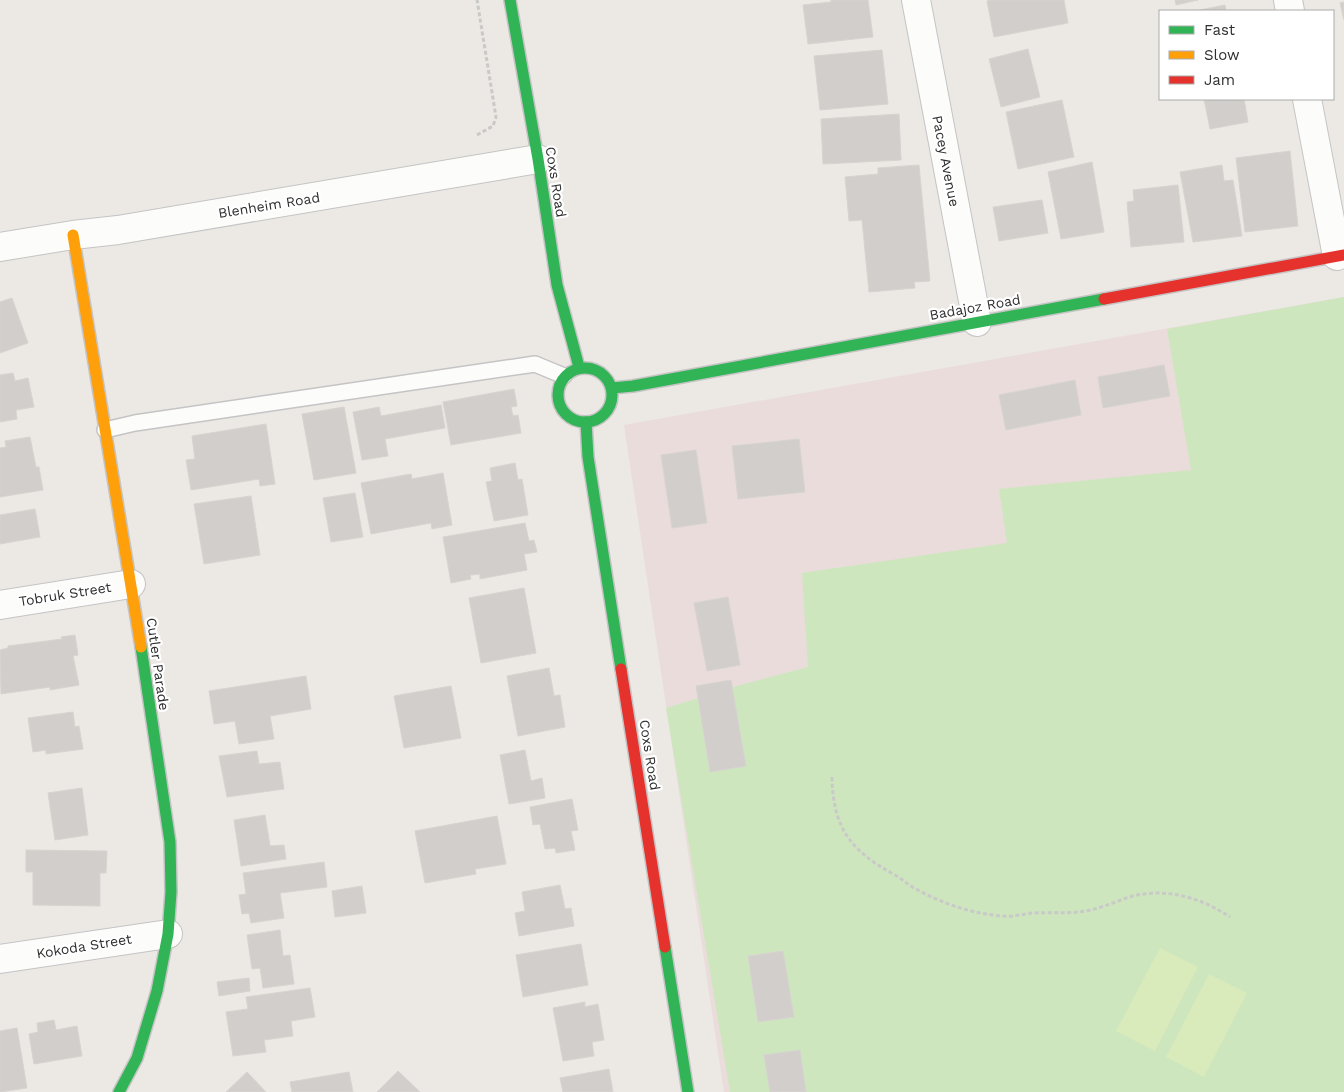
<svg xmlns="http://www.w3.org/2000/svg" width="1344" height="1092" viewBox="0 0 1344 1092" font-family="'Work Sans',sans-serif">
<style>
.medical{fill:#e9dcdb}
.green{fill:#cee6be}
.pitch{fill:#d9eabb}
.building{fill:#d1cecb;stroke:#d7d4d0}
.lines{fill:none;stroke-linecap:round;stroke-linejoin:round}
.lane-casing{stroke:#c5c4c5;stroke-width:18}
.street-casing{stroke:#c5c4c5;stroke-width:30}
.fast-casing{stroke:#c5c4c5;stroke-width:14}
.slow-casing{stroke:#c5c4c5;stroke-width:14}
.jam-casing{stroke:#c5c4c5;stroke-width:14}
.path{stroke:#c9c9c8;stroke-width:3;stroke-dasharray:4 2.5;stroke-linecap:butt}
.lane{stroke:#fcfcfb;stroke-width:15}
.street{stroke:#fcfcfb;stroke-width:28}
.fast{stroke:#30b455;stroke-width:11}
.slow{stroke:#ff9f0a;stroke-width:11}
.jam{stroke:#e5322d;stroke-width:11}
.labels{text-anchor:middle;stroke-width:4.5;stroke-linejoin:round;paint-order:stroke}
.street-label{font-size:14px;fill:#2e2e2e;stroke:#fff}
</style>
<rect width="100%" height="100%" fill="#ece8e4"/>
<!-- medical -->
<path class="medical" d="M1344 297V1092H724L624 425Z"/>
<!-- green -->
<path class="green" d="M1344 297V1092H730L666 708 737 686 808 667 802 573 1007 543 999 489 1191 470 1167 329Z"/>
<!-- pitch -->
<g class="pitch">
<path d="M1160 948 1198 967 1155 1051 1116 1031Z"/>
<path d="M1209 974 1247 993 1204 1077 1166 1057Z"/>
</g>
<!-- building -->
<g class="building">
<path d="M831 0H868L873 37 808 44 803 5 831 2Z"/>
<path d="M990 0H1064L1068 23 994 37 987 1Z"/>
<path d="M1175 0H1198L1176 5Z"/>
<path d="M1344 2V20L1340 3Z"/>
<path d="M1225 5 1226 11H1195Z"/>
<path d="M1028 49 1040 97 1001 107 989 59Z"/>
<path d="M882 50 888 104 820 110 814 56Z"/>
<path d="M1204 99H1244L1248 122 1210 129Z"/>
<path d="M1062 100 1074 157 1018 169 1006 112Z"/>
<path d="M899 114 901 160 823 164 821 119Z"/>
<path d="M1290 151 1298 226 1245 232 1236 158Z"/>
<path d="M1092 162 1104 232 1061 239 1048 172Z"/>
<path d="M919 165 930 281 914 282 915 288 869 292 862 220 849 221 845 177 878 174V168Z"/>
<path d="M1222 165 1224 181 1233 180 1242 236 1193 242 1180 172Z"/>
<path d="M1178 185 1184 242 1131 247 1127 202 1134 201 1133 190Z"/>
<path d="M1042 200 1048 233 999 241 993 207Z"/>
<path d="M12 298 28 343 0 353V302Z"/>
<path d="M1164 365 1170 396 1103 408 1098 377Z"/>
<path d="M13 373 15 381 28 378 34 407 16 410 17 419 0 422V375Z"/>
<path d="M1075 380 1081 415 1006 430 999 395Z"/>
<path d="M514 389 517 406 511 407 513 416 518 415 521 433 451 445 443 402Z"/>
<path d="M441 405 445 428 385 439 388 456 362 460 353 412 379 407 381 416Z"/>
<path d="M344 407 356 473 314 480 302 414Z"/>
<path d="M266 424 275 484 260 486 259 479 191 490 186 460 195 459 192 436Z"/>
<path d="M30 437 36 467H39L43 490 0 497V448L6 447 5 441Z"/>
<path d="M799 439 805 492 738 499 732 446Z"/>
<path d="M696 450 707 523 672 528 661 455Z"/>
<path d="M515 463 518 480 522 479 528 515 494 521 486 482 492 481 490 468Z"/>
<path d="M443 473 452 525 432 529 431 523 371 534 361 483 411 474 412 479Z"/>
<path d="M355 493 363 537 331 542 323 498Z"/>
<path d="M251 496 260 555 204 564 194 504Z"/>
<path d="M35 509 40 537 0 544V515Z"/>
<path d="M525 523 529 541 534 540 537 552 524 554 527 570 480 579V574L470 575 471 579 451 583 443 537Z"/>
<path d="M524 588 536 653 481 663 469 598Z"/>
<path d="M728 597 740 665 707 671 694 603Z"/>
<path d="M75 635 78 655 73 656 79 685 50 690V687L1 694 0 650 8 648V646L62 639 61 637Z"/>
<path d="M549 668 554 696 560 695 565 727 518 736 507 676Z"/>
<path d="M306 676 311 709 270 716 274 739 239 744 235 721 214 724 209 691Z"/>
<path d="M731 680 746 766 710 772 696 686Z"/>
<path d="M451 686 461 738 404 748 394 696Z"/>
<path d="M73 712 75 727 79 726 83 749 46 754V750L33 752 28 718Z"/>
<path d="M525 750 531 781 542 778 545 798 509 804 500 755Z"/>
<path d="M257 751 259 764 280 762 284 789 227 797 219 756Z"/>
<path d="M82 788 88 835 55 840 48 793Z"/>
<path d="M572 799 578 830 571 831 575 850 556 853 555 848 545 849 540 824 533 825 530 807Z"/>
<path d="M265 815 270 846 284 845 286 859 241 866 234 820Z"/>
<path d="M497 816 506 864 475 869 476 874 425 883 415 831Z"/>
<path d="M26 850 107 851 106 873H100V906L33 905V872H26Z"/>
<path d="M324 862 327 887 280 893 284 918 251 923 249 913 242 914 239 895 246 894 243 873Z"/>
<path d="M560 885 565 909 571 908 574 926 519 936 515 913 525 911 522 892Z"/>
<path d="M362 886 366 913 335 917 332 891Z"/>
<path d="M280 930 283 956 290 955 294 984 263 988 260 968 252 969 247 935Z"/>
<path d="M581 944 588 985 523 997 516 955Z"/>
<path d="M783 951 794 1017 758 1022 748 956Z"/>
<path d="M249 978 250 991 219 996 217 982Z"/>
<path d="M310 988 315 1017 291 1021 293 1036 264 1040 266 1052 233 1056 226 1012 248 1009 246 997Z"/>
<path d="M585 1002V1007L598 1004 604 1040 592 1042 594 1056 563 1061 553 1008Z"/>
<path d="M54 1020 56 1030 77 1026 82 1056 34 1064 29 1034 38 1032 37 1023Z"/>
<path d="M17 1028 27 1088 0 1092V1031Z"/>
<path d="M800 1050 806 1092H770L764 1055Z"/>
<path d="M609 1069 613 1092H563L560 1078Z"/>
<path d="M398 1071 420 1092H377Z"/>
<path d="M247 1072 266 1092H226Z"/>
<path d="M349 1072 353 1092H292L290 1082Z"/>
</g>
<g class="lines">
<!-- lane casing -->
<g class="lane-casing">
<path id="lane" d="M105 430 135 423 535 364 564 376"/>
</g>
<!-- street casing -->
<g class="street-casing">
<g id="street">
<path d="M916 0 977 322"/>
<path d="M1288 0 1290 11"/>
<path d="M1307 99 1337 256"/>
<path d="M0 247 73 235 118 230 538 159"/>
<path d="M0 605 131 584"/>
<path d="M0 959 168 934"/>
</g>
</g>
<!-- fast casing -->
<g class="fast-casing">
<g id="fast">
<path d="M510 0 538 159 557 285 579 367"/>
<circle cx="585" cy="395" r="27"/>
<path d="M612 388 633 386 1104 299"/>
<path d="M586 422 588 457 621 669"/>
<path d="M665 947 688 1092"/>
<path d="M119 1092 137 1058 157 991 168 934 171 892 170 842 141 647"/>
</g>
</g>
<!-- slow casing -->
<g class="slow-casing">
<path id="slow" d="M73 235 141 647"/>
</g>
<!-- jam casing -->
<g class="jam-casing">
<g id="jam">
<path d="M1104 299 1344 255"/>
<path d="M621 669 665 947"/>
</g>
</g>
<!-- path -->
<g class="path">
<path d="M477 135 493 126 496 117 477 0"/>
<path d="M832 777C833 829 851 851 895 875 902 879 907 884 914 888 941 903 972 914 1003 916 1013 917 1023 914 1033 913 1051 912 1069 914 1086 911 1101 908 1115 902 1129 897 1165 887 1200 897 1230 917"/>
</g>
<!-- lane -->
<use href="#lane" class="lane"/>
<!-- street -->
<use href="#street" class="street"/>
<!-- fast -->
<use href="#fast" class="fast"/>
<!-- slow -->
<use href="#slow" class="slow"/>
<!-- jam -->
<use href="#jam" class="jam"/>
</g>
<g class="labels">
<!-- street labels -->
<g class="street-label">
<text transform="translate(946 161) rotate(79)" y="5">Pacey Avenue</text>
<text transform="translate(556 182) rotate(81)" y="5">Coxs Road</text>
<text transform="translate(269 205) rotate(-9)" y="5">Blenheim Road</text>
<text transform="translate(975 307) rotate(-10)" y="5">Badajoz Road</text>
<text transform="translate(65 594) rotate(-9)" y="5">Tobruk Street</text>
<text transform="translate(158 664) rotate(82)" y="5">Cutler Parade</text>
<text transform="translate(650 755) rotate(81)" y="5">Coxs Road</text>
<text transform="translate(84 946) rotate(-9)" y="5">Kokoda Street</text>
</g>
</g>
<!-- legend -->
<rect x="1159" y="10" width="175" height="90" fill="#ffffff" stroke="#ababab"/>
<rect x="1169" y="26" width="25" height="8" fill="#30b455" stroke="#ababab"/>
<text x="1204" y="35" font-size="15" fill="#2e2e2e">Fast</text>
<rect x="1169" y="51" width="25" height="8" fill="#ff9f0a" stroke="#ababab"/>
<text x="1204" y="60" font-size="15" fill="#2e2e2e">Slow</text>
<rect x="1169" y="76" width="25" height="8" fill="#e5322d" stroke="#ababab"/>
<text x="1204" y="85" font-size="15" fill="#2e2e2e">Jam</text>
</svg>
